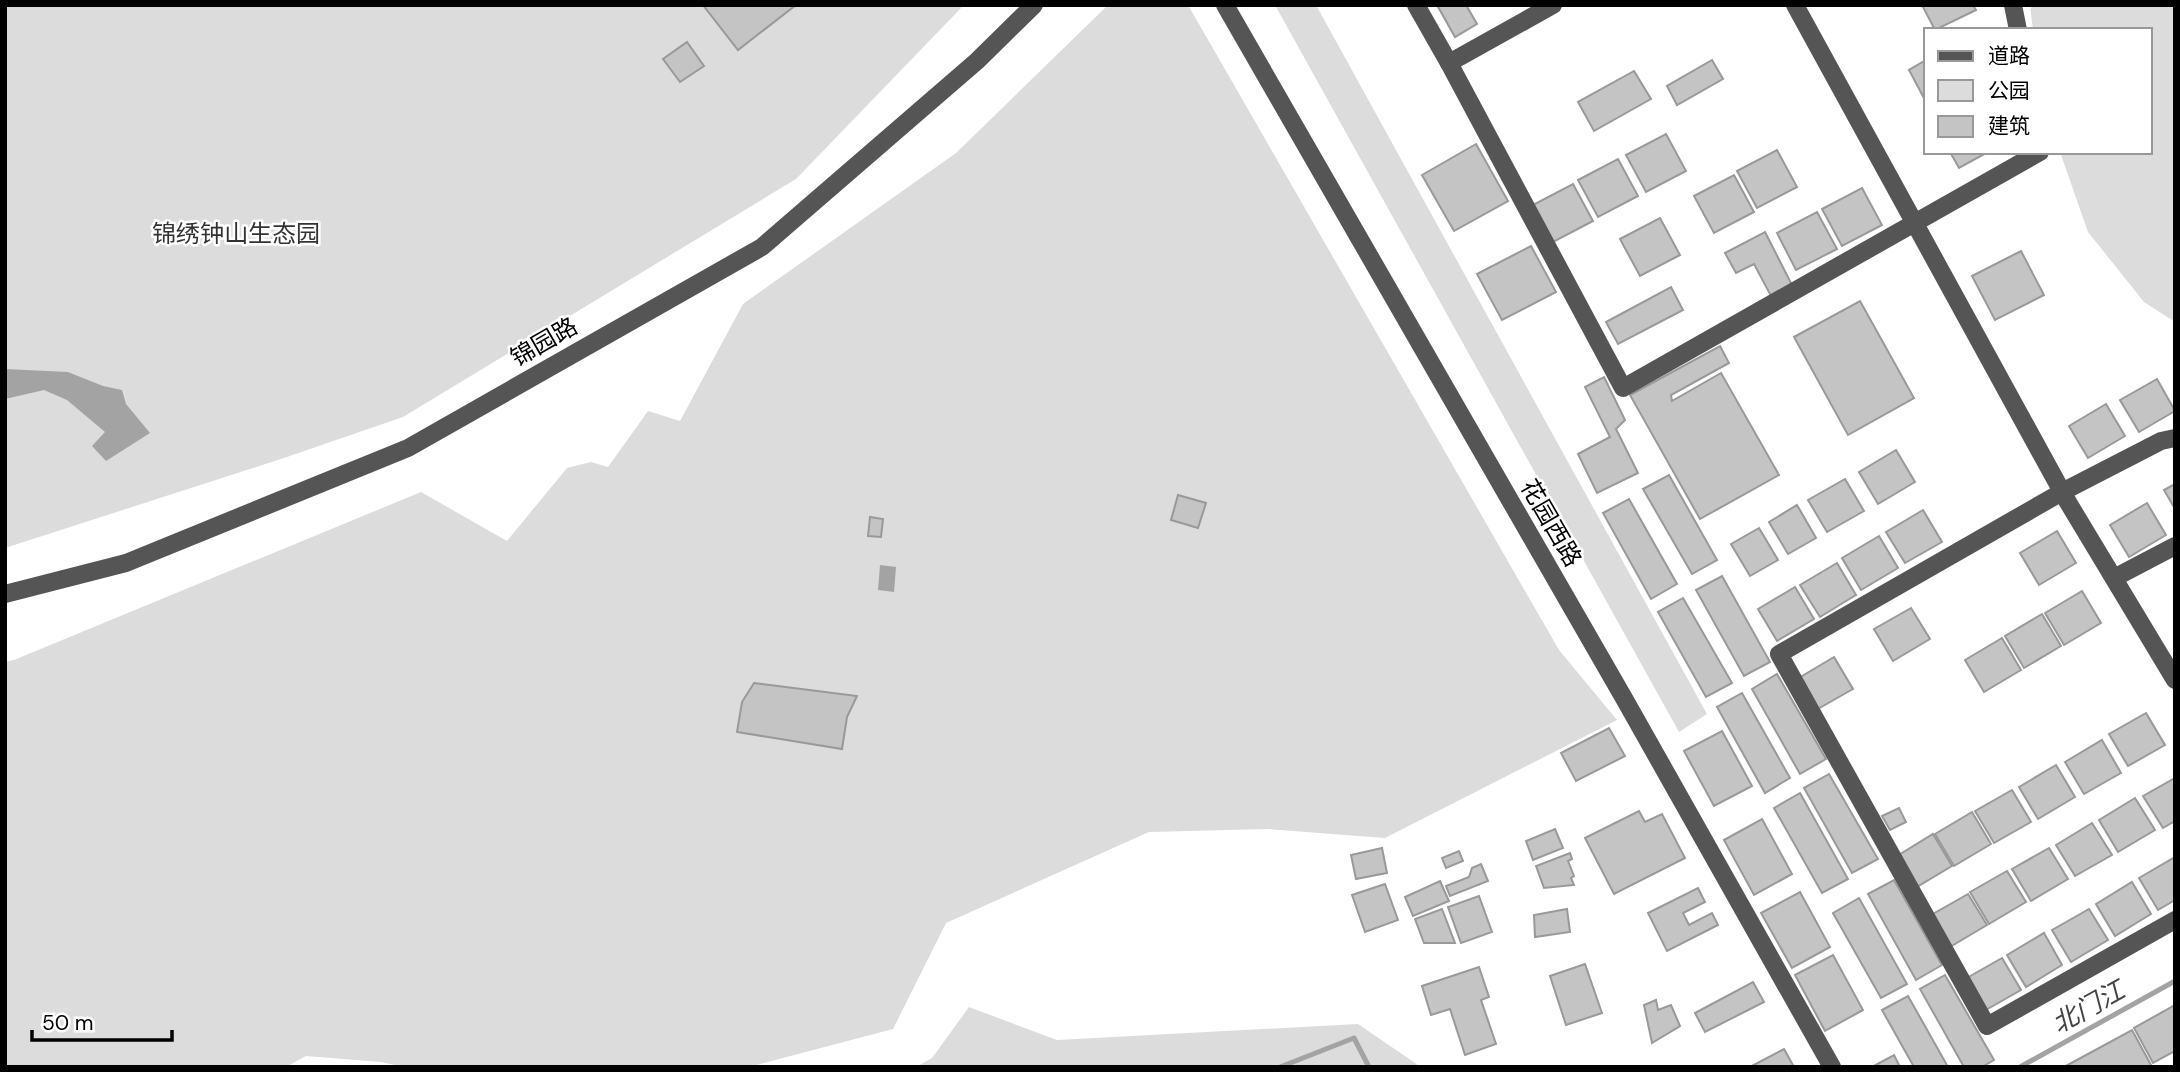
<svg xmlns="http://www.w3.org/2000/svg" width="2180" height="1072" viewBox="0 0 2180 1072" font-family="'DM Sans','Noto Sans SC',sans-serif">
<style>
.green{fill:#dcdcdc}
.water{fill:#a3a3a3}
.lines{fill:none;stroke-linecap:round;stroke-linejoin:round}
.stream{stroke:#a3a3a3;stroke-width:5}
.building{fill:#c4c4c4;stroke:#999;stroke-width:2}
.minor{stroke:#555;stroke-width:18}
.labels{text-anchor:middle;stroke-width:5;stroke-linejoin:round;paint-order:stroke}
.park-label{font-size:24px;fill:#333;stroke:#fff}
.street-label{font-size:24px;fill:#000;stroke:#fff}
.water-label{font-size:26px;font-style:italic;fill:#444;stroke:#fff}
</style>
<rect width="100%" height="100%" fill="#fff"/>
<!-- green -->
<g class="green">
<path d="M5 5H964L796 179 403 417 281 459 5 548Z"/>
<path d="M1108 5H1188L1559 650 1617 720 1385 838 1268 829 1149 832 946 923 893 1029 749 1067H404L381 1062 306 1056 286 1067H5V662L14 660 421 492 507 541 567 468 591 462 608 467 648 411 680 421 743 304 956 153Z"/>
<path d="M1275 5H1316L1707 714 1679 732Z"/>
<path d="M2030 5H2175V322L2144 302 2088 232 2060 152H2150V30H2033Z"/>
<path d="M969 1007 1057 1040 1358 1024 1421 1067H916L932 1058Z"/>
</g>
<!-- water -->
<g class="water">
<path d="M5 369 68 372 103 386 122 390 126 404 150 433 106 461 92 446 105 432 67 400 44 390 5 399Z"/>
<path d="M880 565 896 567 894 592 878 590Z"/>
</g>
<g class="lines">
<!-- stream -->
<g class="stream">
<path d="M1280 1067 1354 1038 1369 1067"/>
<path d="M2020 1067 2175 981"/>
</g>
</g>
<!-- building -->
<g class="building">
<path d="M703 5H796L738 50Z"/>
<path d="M1437 5H1466L1477 24 1455 37Z"/>
<path d="M1922 5H1973L1976 10 1935 30Z"/>
<path d="M687 42 704 66 680 82 663 59Z"/>
<path d="M1712 60 1723 79 1677 105 1667 86Z"/>
<path d="M1926 60V102L1909 70Z"/>
<path d="M1634 71 1651 99 1594 131 1578 102Z"/>
<path d="M1666 134 1686 171 1646 192 1626 155Z"/>
<path d="M1476 144 1508 201 1454 231 1422 175Z"/>
<path d="M1777 150 1797 187 1757 208 1737 171Z"/>
<path d="M1950 152H1988L1959 168Z"/>
<path d="M1618 159 1638 196 1598 217 1578 180Z"/>
<path d="M1734 175 1754 212 1714 233 1694 196Z"/>
<path d="M1573 184 1593 221 1553 242 1533 205Z"/>
<path d="M1862 188 1882 225 1842 246 1822 209Z"/>
<path d="M1817 212 1837 249 1796 270 1777 233Z"/>
<path d="M1660 218 1680 255 1640 276 1620 239Z"/>
<path d="M1765 232 1792 285 1771 296 1754 264 1736 273 1725 253Z"/>
<path d="M1531 246 1556 292 1502 320 1477 274Z"/>
<path d="M2021 251 2044 295 1995 320 1972 276Z"/>
<path d="M1671 287 1683 310 1618 344 1606 322Z"/>
<path d="M1860 301 1914 398 1848 435 1794 337Z"/>
<path d="M1720 346 1729 363 1671 395 1672 401 1721 373 1779 475 1700 519 1630 395Z"/>
<path d="M1604 377 1625 420 1616 429 1638 473 1597 493 1578 454 1610 437 1585 387Z"/>
<path d="M2157 379 2175 411 2139 432 2120 400Z"/>
<path d="M2106 404 2125 436 2088 458 2069 426Z"/>
<path d="M1896 450 1915 482 1878 504 1859 472Z"/>
<path d="M1669 475 1717 560 1692 574 1643 489Z"/>
<path d="M1845 479 1864 511 1827 532 1808 500Z"/>
<path d="M2175 484V509L2164 490Z"/>
<path d="M1178 495 1206 503 1198 528 1171 520Z"/>
<path d="M1629 499 1677 584 1651 599 1603 513Z"/>
<path d="M2147 503 2166 535 2129 557 2110 525Z"/>
<path d="M1797 505 1816 538 1788 554 1769 522Z"/>
<path d="M1923 510 1942 542 1905 563 1886 532Z"/>
<path d="M870 517 883 519 881 537 868 536Z"/>
<path d="M1759 528 1778 560 1750 576 1731 544Z"/>
<path d="M2057 531 2076 563 2039 585 2020 553Z"/>
<path d="M1879 536 1898 568 1861 590 1842 558Z"/>
<path d="M1837 563 1856 595 1820 617 1800 585Z"/>
<path d="M1722 576 1770 662 1744 676 1696 590Z"/>
<path d="M1795 587 1814 619 1777 641 1758 609Z"/>
<path d="M2082 591 2101 623 2064 645 2045 613Z"/>
<path d="M1683 598 1732 683 1706 697 1658 612Z"/>
<path d="M1911 608 1930 639 1893 661 1874 629Z"/>
<path d="M2042 614 2061 646 2024 668 2005 636Z"/>
<path d="M2002 638 2021 670 1984 692 1965 660Z"/>
<path d="M1834 657 1853 689 1816 710 1797 679Z"/>
<path d="M1777 674 1826 759 1800 774 1752 689Z"/>
<path d="M754 683 857 696 847 717 842 749 737 732 742 702Z"/>
<path d="M1742 693 1790 778 1765 793 1717 707Z"/>
<path d="M2146 713 2165 745 2128 766 2109 734Z"/>
<path d="M1609 728 1625 756 1576 781 1561 753Z"/>
<path d="M1722 731 1752 786 1714 806 1684 751Z"/>
<path d="M2102 740 2121 773 2084 794 2065 762Z"/>
<path d="M2056 765 2075 797 2038 819 2019 787Z"/>
<path d="M1829 774 1878 859 1852 873 1804 788Z"/>
<path d="M2175 778V821L2163 828 2143 796Z"/>
<path d="M2012 790 2031 822 1994 843 1975 811Z"/>
<path d="M1800 793 1848 879 1822 893 1774 808Z"/>
<path d="M2135 798 2155 830 2118 852 2099 820Z"/>
<path d="M1899 808 1906 822 1890 830 1882 816Z"/>
<path d="M1639 811 1645 822 1662 814 1685 858 1614 894 1585 838Z"/>
<path d="M1972 812 1991 844 1954 866 1935 834Z"/>
<path d="M1762 819 1792 874 1754 895 1724 840Z"/>
<path d="M2092 823 2112 855 2075 876 2056 845Z"/>
<path d="M1555 829 1563 848 1533 860 1526 841Z"/>
<path d="M1933 834 1952 866 1915 888 1897 856Z"/>
<path d="M1382 848 1387 873 1356 879 1351 855Z"/>
<path d="M2049 848 2068 879 2031 901 2012 869Z"/>
<path d="M1459 851 1463 861 1446 868 1442 858Z"/>
<path d="M1570 853 1572 859 1568 861 1574 876 1571 878 1574 885 1544 888 1536 866Z"/>
<path d="M2175 857V900L2158 910 2139 878Z"/>
<path d="M1481 864 1488 881 1450 896 1446 886 1469 877 1472 868Z"/>
<path d="M2007 871 2026 902 1989 924 1970 892Z"/>
<path d="M1894 880 1942 965 1916 980 1868 894Z"/>
<path d="M1440 881 1449 901 1413 916 1405 897Z"/>
<path d="M2132 882 2151 914 2115 936 2096 904Z"/>
<path d="M1385 884 1398 920 1365 932 1352 895Z"/>
<path d="M1698 888 1705 902 1683 913 1689 925 1712 913 1718 925 1667 951 1648 913Z"/>
<path d="M1800 892 1830 947 1792 968 1761 913Z"/>
<path d="M1968 894 1987 925 1950 947 1931 915Z"/>
<path d="M1479 896 1492 932 1461 943 1448 907Z"/>
<path d="M1859 898 1907 984 1881 998 1833 913Z"/>
<path d="M1442 909 1455 943H1424L1415 919Z"/>
<path d="M1567 909 1570 932 1535 937 1534 915Z"/>
<path d="M2089 909 2108 940 2071 962 2052 930Z"/>
<path d="M2044 933 2062 965 2026 987 2007 955Z"/>
<path d="M1833 955 1863 1010 1825 1031 1795 975Z"/>
<path d="M2002 958 2021 990 1984 1011 1965 979Z"/>
<path d="M1585 964 1602 1013 1566 1025 1550 976Z"/>
<path d="M1479 967 1489 997 1481 1000 1496 1044 1465 1055 1450 1009 1431 1015 1422 986Z"/>
<path d="M1945 975 1994 1060 1982 1067H1964L1920 989Z"/>
<path d="M1753 982 1764 1002 1705 1032 1695 1013Z"/>
<path d="M1908 996 1948 1067H1914L1882 1010Z"/>
<path d="M1656 1000 1658 1010 1671 1005 1680 1026 1652 1043 1644 1005Z"/>
<path d="M2175 1005V1051L2153 1063 2134 1028Z"/>
<path d="M2132 1030 2151 1065 2148 1067H2064Z"/>
<path d="M1784 1049 1794 1067H1750Z"/>
<path d="M1894 1055 1900 1067H1872Z"/>
</g>
<g class="lines">
<!-- minor -->
<g class="minor">
<path d="M1225 5 1625 700 1832 1067"/>
<path d="M1416 5 1449 63 1623 388 2040 152"/>
<path d="M1795 5 2066 499 2175 680"/>
<path d="M2013 5 2018 30"/>
<path d="M1449 63 1553 5"/>
<path d="M2175 438 2161 441 2062 492 1779 654 1987 1026 2175 920"/>
<path d="M2114 578 2175 546"/>
<path d="M5 594 126 563 408 448 762 247 977 61 1034 5"/>
</g>
</g>
<g class="labels">
<!-- park labels -->
<g class="park-label">
<text x="236" y="242">锦绣钟山生态园</text>
</g>
<!-- street labels -->
<g class="street-label">
<text transform="translate(544 342) rotate(-30)" y="8">锦园路</text>
<text transform="translate(1551 523) rotate(60)" y="8">花园西路</text>
</g>
<!-- water labels -->
<g class="water-label">
<text transform="translate(2088 1007) rotate(-29)" y="9">北门江</text>
</g>
</g>
<!-- border -->
<rect width="2180" height="1072" fill="none" stroke="#000000" stroke-width="14"/>
<!-- legend -->
<rect x="1924" y="28" width="228" height="126" fill="#ffffff" stroke="#999999" stroke-width="2"/>
<rect x="1938" y="51" width="35" height="10" fill="#555555" stroke="#999999" stroke-width="2"/>
<text x="1988" y="63" font-size="21" fill="#000000">道路</text>
<rect x="1938" y="80" width="35" height="21" fill="#dcdcdc" stroke="#999999" stroke-width="2"/>
<text x="1988" y="98" font-size="21" fill="#000000">公园</text>
<rect x="1938" y="116" width="35" height="21" fill="#c4c4c4" stroke="#999999" stroke-width="2"/>
<text x="1988" y="133" font-size="21" fill="#000000">建筑</text>
<!-- scale -->
<path d="M32 1030v10h140v-10" fill="none" stroke="#000000" stroke-width="3.5"/>
<text x="42" y="1030" font-size="21" fill="#000000" stroke="#ffffff" stroke-width="5" paint-order="stroke">50 m</text>
</svg>
